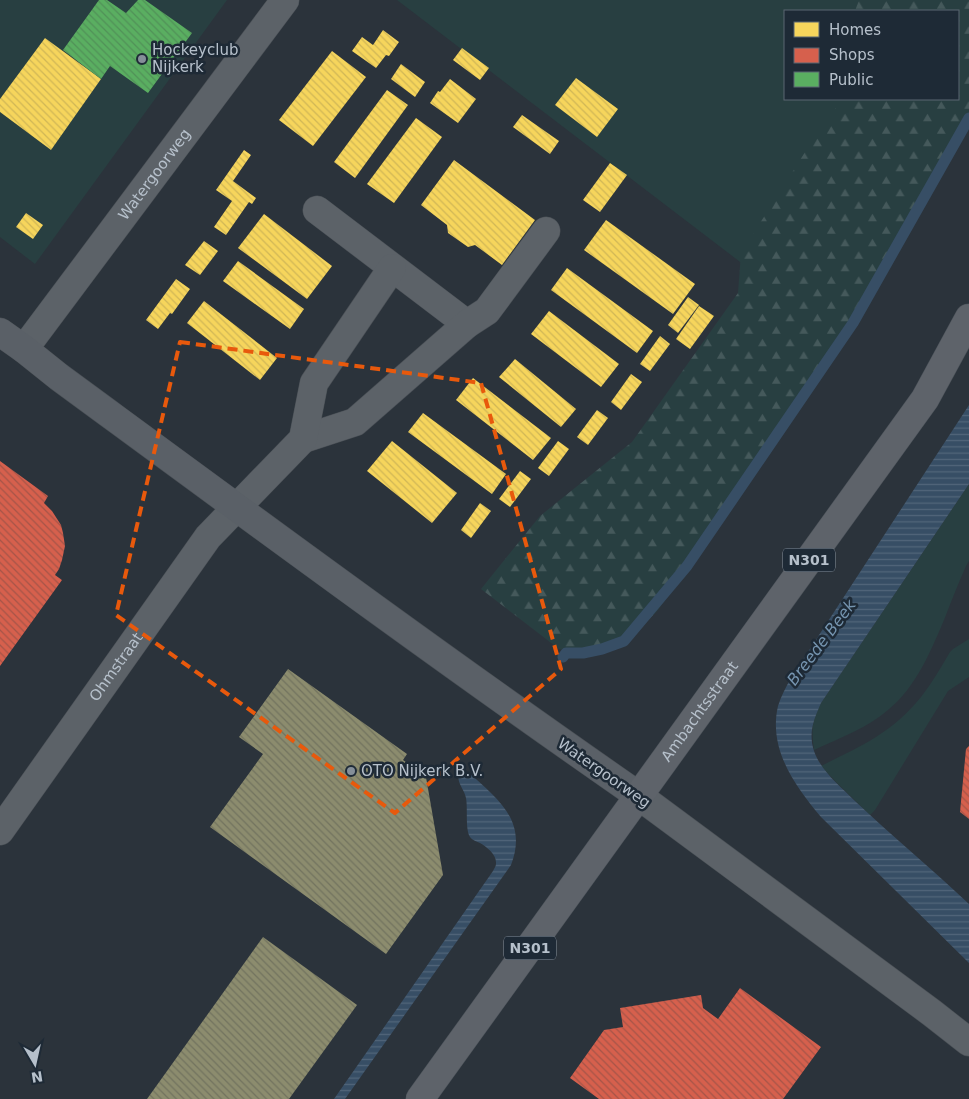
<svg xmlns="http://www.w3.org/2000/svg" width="969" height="1099" viewBox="0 0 969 1099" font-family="'DejaVu Sans',sans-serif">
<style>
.grass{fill:#283f41}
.forest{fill:url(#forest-firs)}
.water{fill:url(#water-rules)}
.homes{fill:url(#homes-back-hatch)}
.shops{fill:url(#shops-back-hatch)}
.public{fill:url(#public-back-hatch)}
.industry{fill:url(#industry-back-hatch)}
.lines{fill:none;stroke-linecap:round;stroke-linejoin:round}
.stream{stroke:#374e65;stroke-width:11}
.street-casing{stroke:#494f55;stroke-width:29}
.secondary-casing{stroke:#494f55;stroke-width:29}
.primary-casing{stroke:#495057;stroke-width:29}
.street{stroke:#5c6268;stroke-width:28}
.secondary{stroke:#5a6067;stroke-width:28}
.primary{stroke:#5e636a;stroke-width:28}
.marked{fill:none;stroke:#e8590c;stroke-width:4;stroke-dasharray:10 6;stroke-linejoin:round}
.poi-dot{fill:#858f99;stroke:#1e2a36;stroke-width:2}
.labels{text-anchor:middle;stroke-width:5;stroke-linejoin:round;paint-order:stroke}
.shield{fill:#1e2a36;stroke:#88939e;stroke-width:1}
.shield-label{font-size:14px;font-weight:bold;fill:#b6c0cb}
.poi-label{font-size:15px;fill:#b6c0cb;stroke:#1e2a36;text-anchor:start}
.street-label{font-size:15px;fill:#b6c0cb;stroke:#1e2a36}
.water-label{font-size:16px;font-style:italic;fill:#7594af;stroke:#1e2a36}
</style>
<defs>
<pattern id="forest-firs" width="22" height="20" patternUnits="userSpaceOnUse" patternTransform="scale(1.25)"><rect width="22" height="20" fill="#283f41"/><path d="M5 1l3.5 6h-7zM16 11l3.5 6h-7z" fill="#45595b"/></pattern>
<pattern id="water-rules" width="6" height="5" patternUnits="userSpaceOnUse" patternTransform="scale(1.25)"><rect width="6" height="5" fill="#374e65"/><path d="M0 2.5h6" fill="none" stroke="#52667a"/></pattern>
<pattern id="homes-back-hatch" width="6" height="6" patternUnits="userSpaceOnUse" patternTransform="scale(1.25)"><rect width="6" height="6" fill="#f6d55c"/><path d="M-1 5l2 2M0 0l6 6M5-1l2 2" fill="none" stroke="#d0b656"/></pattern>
<pattern id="shops-back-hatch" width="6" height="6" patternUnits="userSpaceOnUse" patternTransform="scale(1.25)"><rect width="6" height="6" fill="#d6604d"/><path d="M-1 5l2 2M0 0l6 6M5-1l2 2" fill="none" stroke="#a65548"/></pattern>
<pattern id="public-back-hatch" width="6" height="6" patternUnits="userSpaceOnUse" patternTransform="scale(1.25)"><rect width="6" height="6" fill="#5aae61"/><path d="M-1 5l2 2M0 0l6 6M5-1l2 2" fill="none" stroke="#519158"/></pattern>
<pattern id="industry-back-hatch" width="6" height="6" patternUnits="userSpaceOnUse" patternTransform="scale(1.25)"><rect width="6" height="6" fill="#8c8c6e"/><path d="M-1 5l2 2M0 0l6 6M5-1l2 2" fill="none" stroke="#72735f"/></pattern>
</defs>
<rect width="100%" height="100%" fill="#2b333b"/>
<!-- grass -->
<g class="grass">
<path d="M0 0H227L35 264 0 237Z"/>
<path d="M397 0H961L957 11H785V99H923L803 310Z"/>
<path d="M969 484V561L966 566C958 584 951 602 944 620 930 653 916 687 888 710 867 728 840 738 814 750 811 728 812 722 821 703Z"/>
<path d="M969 639V677L948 691 875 810 870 815 836 782 821 766C861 746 892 733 921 697 932 683 941 667 950 652L953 649Z"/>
</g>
<!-- forest -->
<path class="forest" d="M859 0H969V122L907 233 828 361 658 610 636 633 616 643 586 654 559 649 481 589 540 516 632 442 738 293 741 253 807 149 842 99H958V11H855Z"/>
<!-- water -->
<g class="water">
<path d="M969 405V484L821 703C814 719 808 733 814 751 821 771 840 786 855 801 892 836 932 869 969 904V963L821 817C795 786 768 749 778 706 781 696 786 687 791 678Z"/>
<path d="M459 772H468C498 799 528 821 511 865L345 1099H334L493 871C494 869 496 866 496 864 497 855 487 847 480 843 476 841 472 840 470 837 465 829 468 809 466 798 464 788 456 783 459 772Z"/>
</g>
<!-- homes -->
<g class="homes">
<path d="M383 30 399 42 389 56 386 55 376 68 352 51 362 37 373 45Z"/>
<path d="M45 38 101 79 51 150 0 112V99Z"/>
<path d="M462 48 489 68 480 80 453 60Z"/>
<path d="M332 51 366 77 313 146 279 120Z"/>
<path d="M401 64 425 82 415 97 391 79Z"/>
<path d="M576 78 618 109 597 137 555 105Z"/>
<path d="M450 79 476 99 458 123 430 103 438 91 440 92Z"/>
<path d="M387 90 408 105 355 178 334 162Z"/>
<path d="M522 115 559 141 550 154 513 127Z"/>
<path d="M416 118 442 137 394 203 367 184Z"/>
<path d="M244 150 251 155 233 181 256 198 252 204 249 202 226 235 214 227 232 201 216 190Z"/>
<path d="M454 160 535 220 502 265 475 245 468 247 448 233 447 225 421 205Z"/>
<path d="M610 163 627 175 600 212 583 200Z"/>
<path d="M26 213 43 225 33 239 16 227Z"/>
<path d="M264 214 332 266 307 299 238 248Z"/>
<path d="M606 220 695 284 673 314 584 250Z"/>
<path d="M204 241 218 251 200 275 185 265Z"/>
<path d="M238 261 304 309 290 329 223 281Z"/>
<path d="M567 268 653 331 637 353 551 290Z"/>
<path d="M176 279 190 289 172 314 170 313 158 329 146 320Z"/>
<path d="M688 297 699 305 678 333 668 325Z"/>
<path d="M204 301 277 358 260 380 187 323Z"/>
<path d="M699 306 714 316 690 349 676 339Z"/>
<path d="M549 311 619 364 601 387 531 334Z"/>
<path d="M660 336 670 344 650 371 640 364Z"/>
<path d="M515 359 576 409 561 427 499 377Z"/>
<path d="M631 374 642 382 621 410 611 402Z"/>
<path d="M473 378 551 438 533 460 456 400Z"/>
<path d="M597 410 608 418 588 445 577 437Z"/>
<path d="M423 413 506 474 492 494 408 432Z"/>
<path d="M392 441 457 493 432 523 367 471Z"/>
<path d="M558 441 569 449 549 476 538 468Z"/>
<path d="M520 471 531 479 510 507 499 499Z"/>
<path d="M480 503 491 511 471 538 461 530Z"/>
</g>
<!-- shops -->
<g class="shops">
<path d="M0 461 48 496 44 503 52 511 61 525 63 533 65 546 62 560 59 569 55 575 62 580 0 666Z"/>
<path d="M969 746V819L960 812 966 749Z"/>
<path d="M740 988 821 1047 783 1099H599L570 1078 604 1030 623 1027 620 1008 701 995 703 1008 718 1019Z"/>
</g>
<!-- public -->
<path class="public" d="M99 0H107L126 13 138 0H145L192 33 148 93 110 66 101 79 63 50Z"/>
<!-- industry -->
<g class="industry">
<path d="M288 669 407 754 403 760 426 777 443 875 386 954 210 827 263 754 239 737Z"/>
<path d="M263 937 357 1005 289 1099H147Z"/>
</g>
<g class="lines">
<!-- stream -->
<path class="stream" d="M563 657 566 653H583L602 649 624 641 687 566 853 323 969 118"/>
<!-- street casing -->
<g class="street-casing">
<g id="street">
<path d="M317 210 467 324"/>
<path id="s1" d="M24 349 285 0"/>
<path d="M303 439 355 422 467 324 487 311 546 231"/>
<path d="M639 796 932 1013 969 1042"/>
<path id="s2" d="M0 831 208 537 303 439 314 383 392 268"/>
</g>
</g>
<!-- secondary casing -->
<g class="secondary-casing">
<path id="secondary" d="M0 332 24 349 59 377C251 518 443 660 639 796"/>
</g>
<!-- primary casing -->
<g class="primary-casing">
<g id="primary">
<path id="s3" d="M420 1099 925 399 969 318"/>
</g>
</g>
<!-- street -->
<use href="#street" class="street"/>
<!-- secondary -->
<use href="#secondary" class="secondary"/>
<!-- primary -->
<use href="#primary" class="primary"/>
</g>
<!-- marked area -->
<path class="marked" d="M180 342 481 383 561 669 395 813 116 615Z"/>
<!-- markers -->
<g class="poi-dot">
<circle cx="142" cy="59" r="5"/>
<circle cx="351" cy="771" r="5"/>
</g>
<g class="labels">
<!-- shield labels -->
<g class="shield">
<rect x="783" y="548.5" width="52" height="23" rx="4"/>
<rect x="504" y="936.5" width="52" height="23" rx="4"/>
</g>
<g class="shield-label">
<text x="809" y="565">N301</text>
<text x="530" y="953">N301</text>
</g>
<!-- poi labels -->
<g class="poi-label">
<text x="152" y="55">Hockeyclub<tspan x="152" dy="17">Nijkerk</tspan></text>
<text x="361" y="776">OTO Nijkerk B.V.</text>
</g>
<!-- street labels -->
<g class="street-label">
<text dy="5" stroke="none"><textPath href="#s1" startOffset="218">Watergoorweg</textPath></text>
<text dy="5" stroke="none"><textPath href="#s2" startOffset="201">Ohmstraat</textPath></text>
<text dy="5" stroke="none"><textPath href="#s3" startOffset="478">Ambachtsstraat</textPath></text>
<text transform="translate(604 773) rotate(35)" y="5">Watergoorweg</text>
</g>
<!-- water labels -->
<g class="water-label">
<text transform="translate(821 642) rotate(-53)" y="6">Breede Beek</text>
</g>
</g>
<!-- legend -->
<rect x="784" y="10" width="175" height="90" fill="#1e2a36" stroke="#5b6672"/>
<rect x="794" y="22" width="25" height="15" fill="#f6d55c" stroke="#5b6672"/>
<text x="829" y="35" font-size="15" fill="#b6c0cb">Homes</text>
<rect x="794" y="48" width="25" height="15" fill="#d6604d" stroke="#5b6672"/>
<text x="829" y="60" font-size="15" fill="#b6c0cb">Shops</text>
<rect x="794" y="72" width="25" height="15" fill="#5aae61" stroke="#5b6672"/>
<text x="829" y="85" font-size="15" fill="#b6c0cb">Public</text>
<!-- north arrow -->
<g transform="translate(35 1064) rotate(171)" stroke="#1e2a36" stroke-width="4" paint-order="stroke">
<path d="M0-4L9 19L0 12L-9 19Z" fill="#b6c0cb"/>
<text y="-8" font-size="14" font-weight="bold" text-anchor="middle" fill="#b6c0cb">N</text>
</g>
</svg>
